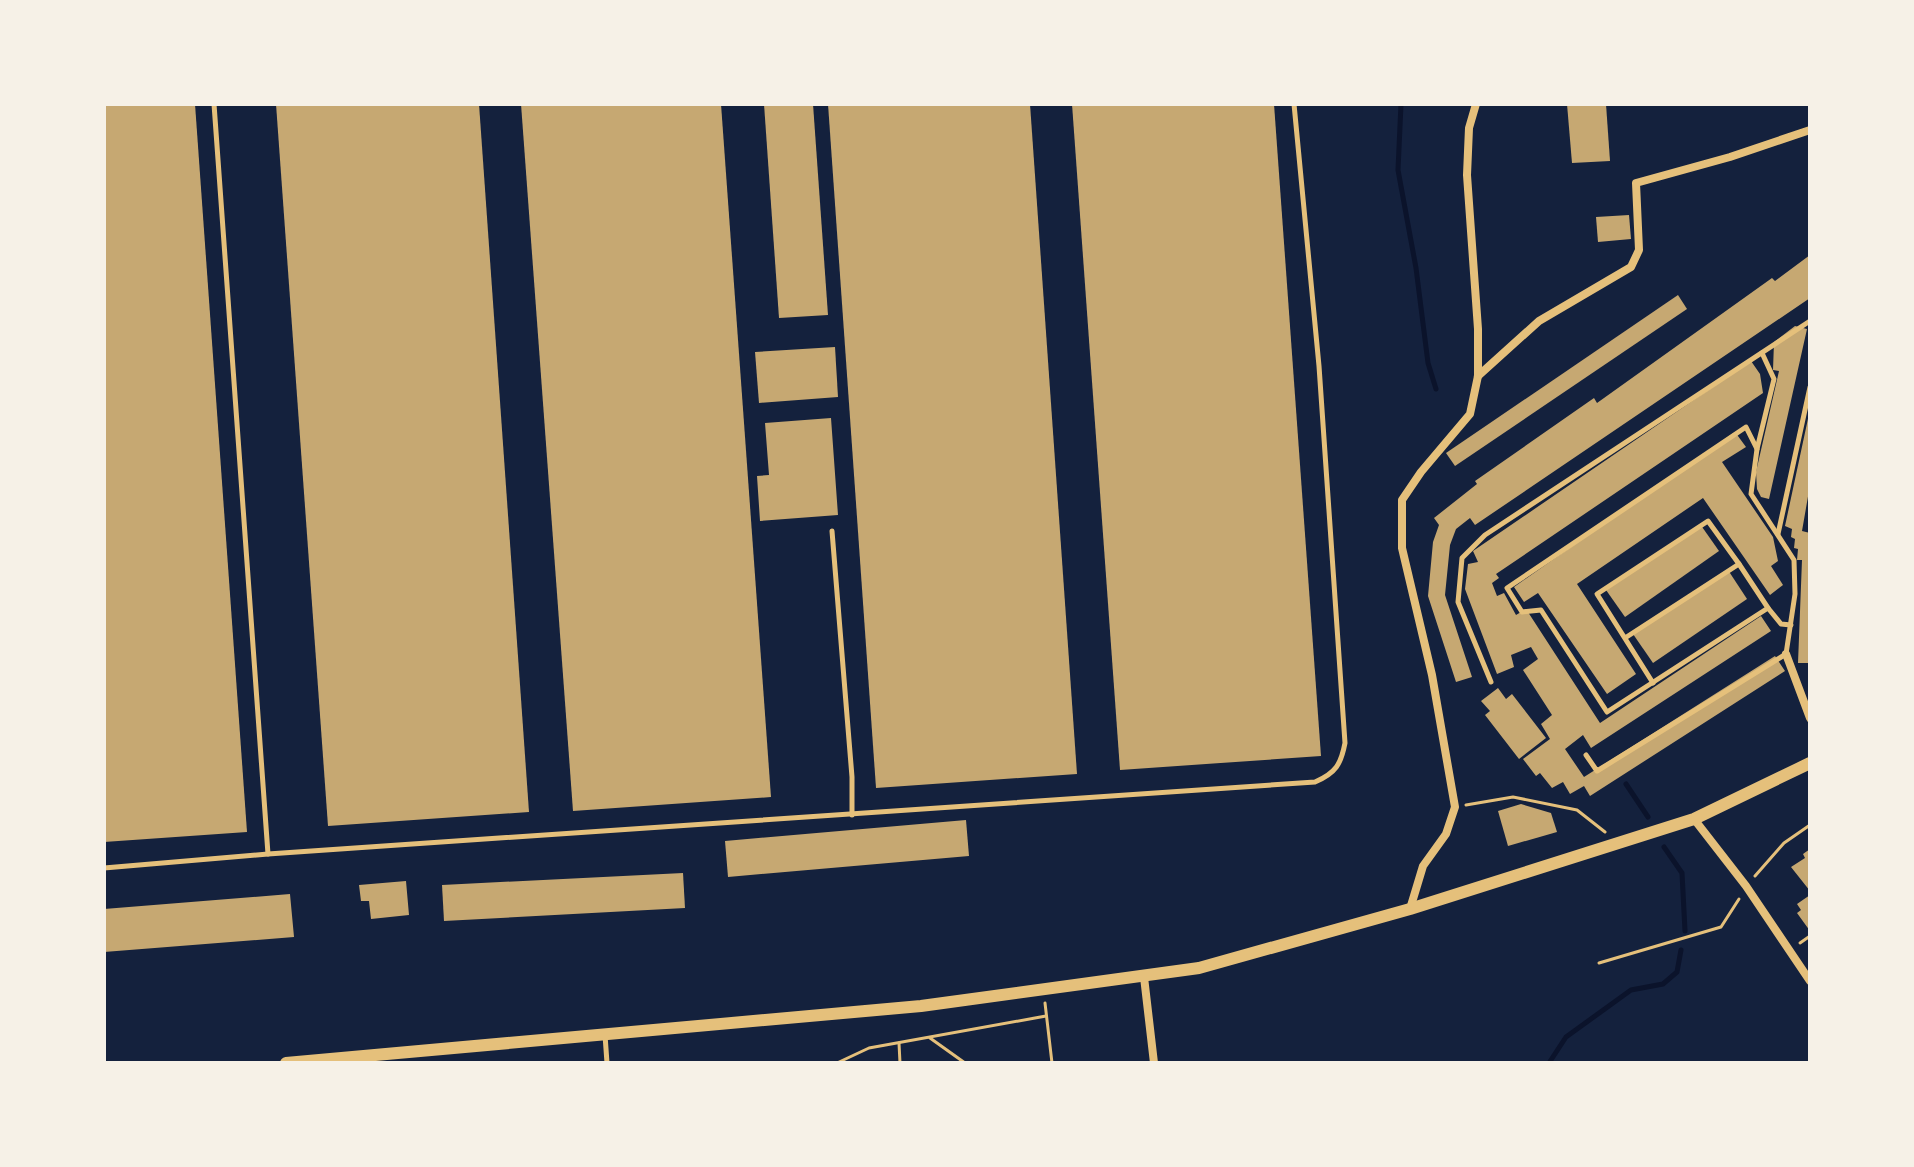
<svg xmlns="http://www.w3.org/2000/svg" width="1914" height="1167" viewBox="0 0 1914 1167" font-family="Montserrat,sans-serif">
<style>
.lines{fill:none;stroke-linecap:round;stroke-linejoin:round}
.stream{stroke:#0b132b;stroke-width:5}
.building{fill:#c6a872}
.path{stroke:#e5c07b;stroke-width:3}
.service{stroke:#e5c07b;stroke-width:5}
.minor{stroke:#e5c07b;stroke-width:8}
.tertiary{stroke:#e5c07b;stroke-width:12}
</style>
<rect width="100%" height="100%" fill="#14213d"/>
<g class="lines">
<!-- stream -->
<g class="stream">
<path d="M1401 104 1398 170 1416 268 1428 363 1436 389"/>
<path d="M1626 784 1648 817"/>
<path d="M1664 847 1682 873 1685 931"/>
<path d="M1549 1063 1566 1037 1631 990 1663 984 1677 972 1681 950"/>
</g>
</g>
<!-- building -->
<g class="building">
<path d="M104 104H195L247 832 104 842Z"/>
<path d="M276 104H479L529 812 328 826Z"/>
<path d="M521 104H721L771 797 573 811Z"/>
<path d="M764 104H813L828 315 779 318Z"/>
<path d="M828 104H1030L1077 774 876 788Z"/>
<path d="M1072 104H1274L1321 756 1120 770Z"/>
<path d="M1567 104H1606L1610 161 1572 163Z"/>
<path d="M1629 215 1631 239 1598 242 1596 217Z"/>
<path d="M1810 255V298L1475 525 1470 518 1456 529 1450 545 1445 595 1472 677 1456 682 1428 596 1433 542 1439 525 1434 518 1477 484 1475 481 1594 398 1597 403 1772 278 1775 281Z"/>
<path d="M1678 295 1687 309 1455 466 1446 453Z"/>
<path d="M1795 326 1807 329 1769 499 1761 497 1757 489 1756 472 1779 371 1773 370 1774 342Z"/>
<path d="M835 347 838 397 759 403 755 352Z"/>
<path d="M1751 361 1760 374 1763 393 1496 574 1499 578 1492 583 1497 596 1504 593 1516 615 1526 609 1600 723 1761 616 1771 631 1591 748 1583 735 1565 749 1584 777 1775 656 1785 671 1590 796 1584 786 1570 794 1563 782 1552 788 1540 773 1536 776 1523 759 1550 739 1541 724 1552 715 1523 670 1538 659 1531 647 1511 655 1514 667 1497 674 1465 589 1468 564 1478 562 1473 551Z"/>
<path d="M1809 414 1810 485 1802 531 1810 533V663H1798L1802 560H1797L1798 549 1794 548 1795 539 1791 537 1792 529 1785 526Z"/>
<path d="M831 418 838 515 760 521 757 476 769 475 765 423Z"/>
<path d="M1735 432 1746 447 1722 462 1773 537 1778 561 1771 566 1783 585 1770 595 1703 498 1577 584 1636 674 1607 694 1538 593 1524 602 1514 587Z"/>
<path d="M1700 524 1719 551 1625 617 1606 590Z"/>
<path d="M1728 570 1747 599 1653 663 1633 634Z"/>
<path d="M1498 688 1506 699 1512 694 1546 738 1519 759 1485 715 1490 711 1481 701Z"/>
<path d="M1521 804 1551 813 1557 832 1508 846 1498 811Z"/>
<path d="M966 820 969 856 728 877 725 841Z"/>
<path d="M1810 849V891L1791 867 1805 858 1803 854Z"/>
<path d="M683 873 685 908 444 921 442 885Z"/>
<path d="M406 881 409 915 371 919 369 901H361L359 885Z"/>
<path d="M290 894 294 937 104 952V909Z"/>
<path d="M1810 895V931L1797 913 1801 910 1797 904Z"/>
</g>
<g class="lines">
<!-- path -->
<g class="path">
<path d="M1466 805 1513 797 1577 810 1605 832"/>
<path d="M1755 876 1784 843 1810 825"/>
<path d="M1800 943 1810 936"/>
<path d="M1599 963 1721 927 1739 899"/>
<path d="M1045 1003 1052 1063"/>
<path d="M930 1038 965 1063"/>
<path d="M899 1043 900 1063"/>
<path d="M837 1063 869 1048 1046 1016"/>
</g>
<!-- service -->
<g class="service">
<path d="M214 104 268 854"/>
<path d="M1757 449 1746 427 1507 588 1522 612 1541 610 1607 712 1768 608 1781 624 1791 625"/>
<path d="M832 531 852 777V815"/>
<path d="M1778 534 1810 387"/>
<path d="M1739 564 1768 608"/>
<path d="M1625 638 1739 564 1708 521 1597 594 1653 683"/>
<path d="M1491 682 1458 602 1462 558 1485 535 1810 321"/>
<path d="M1586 755 1597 771 1786 654 1795 594 1794 560 1751 494 1757 449 1774 379 1762 353"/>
<path d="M104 868 268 854 1315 782C1336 773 1341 764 1345 743L1319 366 1294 104"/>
<path d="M605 1035 607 1063"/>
</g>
<!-- minor -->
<g class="minor">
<path d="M1478 376 1539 321 1631 267 1639 250 1636 183 1730 157 1810 130"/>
<path d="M1786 654 1810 718"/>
<path d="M1694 819 1746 886 1810 981"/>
<path d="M1410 909 1423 866 1446 834 1455 807 1432 675 1402 548V500L1421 472 1470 414 1478 376V329L1467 175 1469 128 1476 104"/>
<path d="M1144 977 1154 1063"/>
</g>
<!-- tertiary -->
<path class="tertiary" d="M286 1063 921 1006 1199 968 1410 909 1694 819 1810 763"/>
</g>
<!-- border -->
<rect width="1914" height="1167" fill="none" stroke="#f6f1e7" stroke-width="212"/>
</svg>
